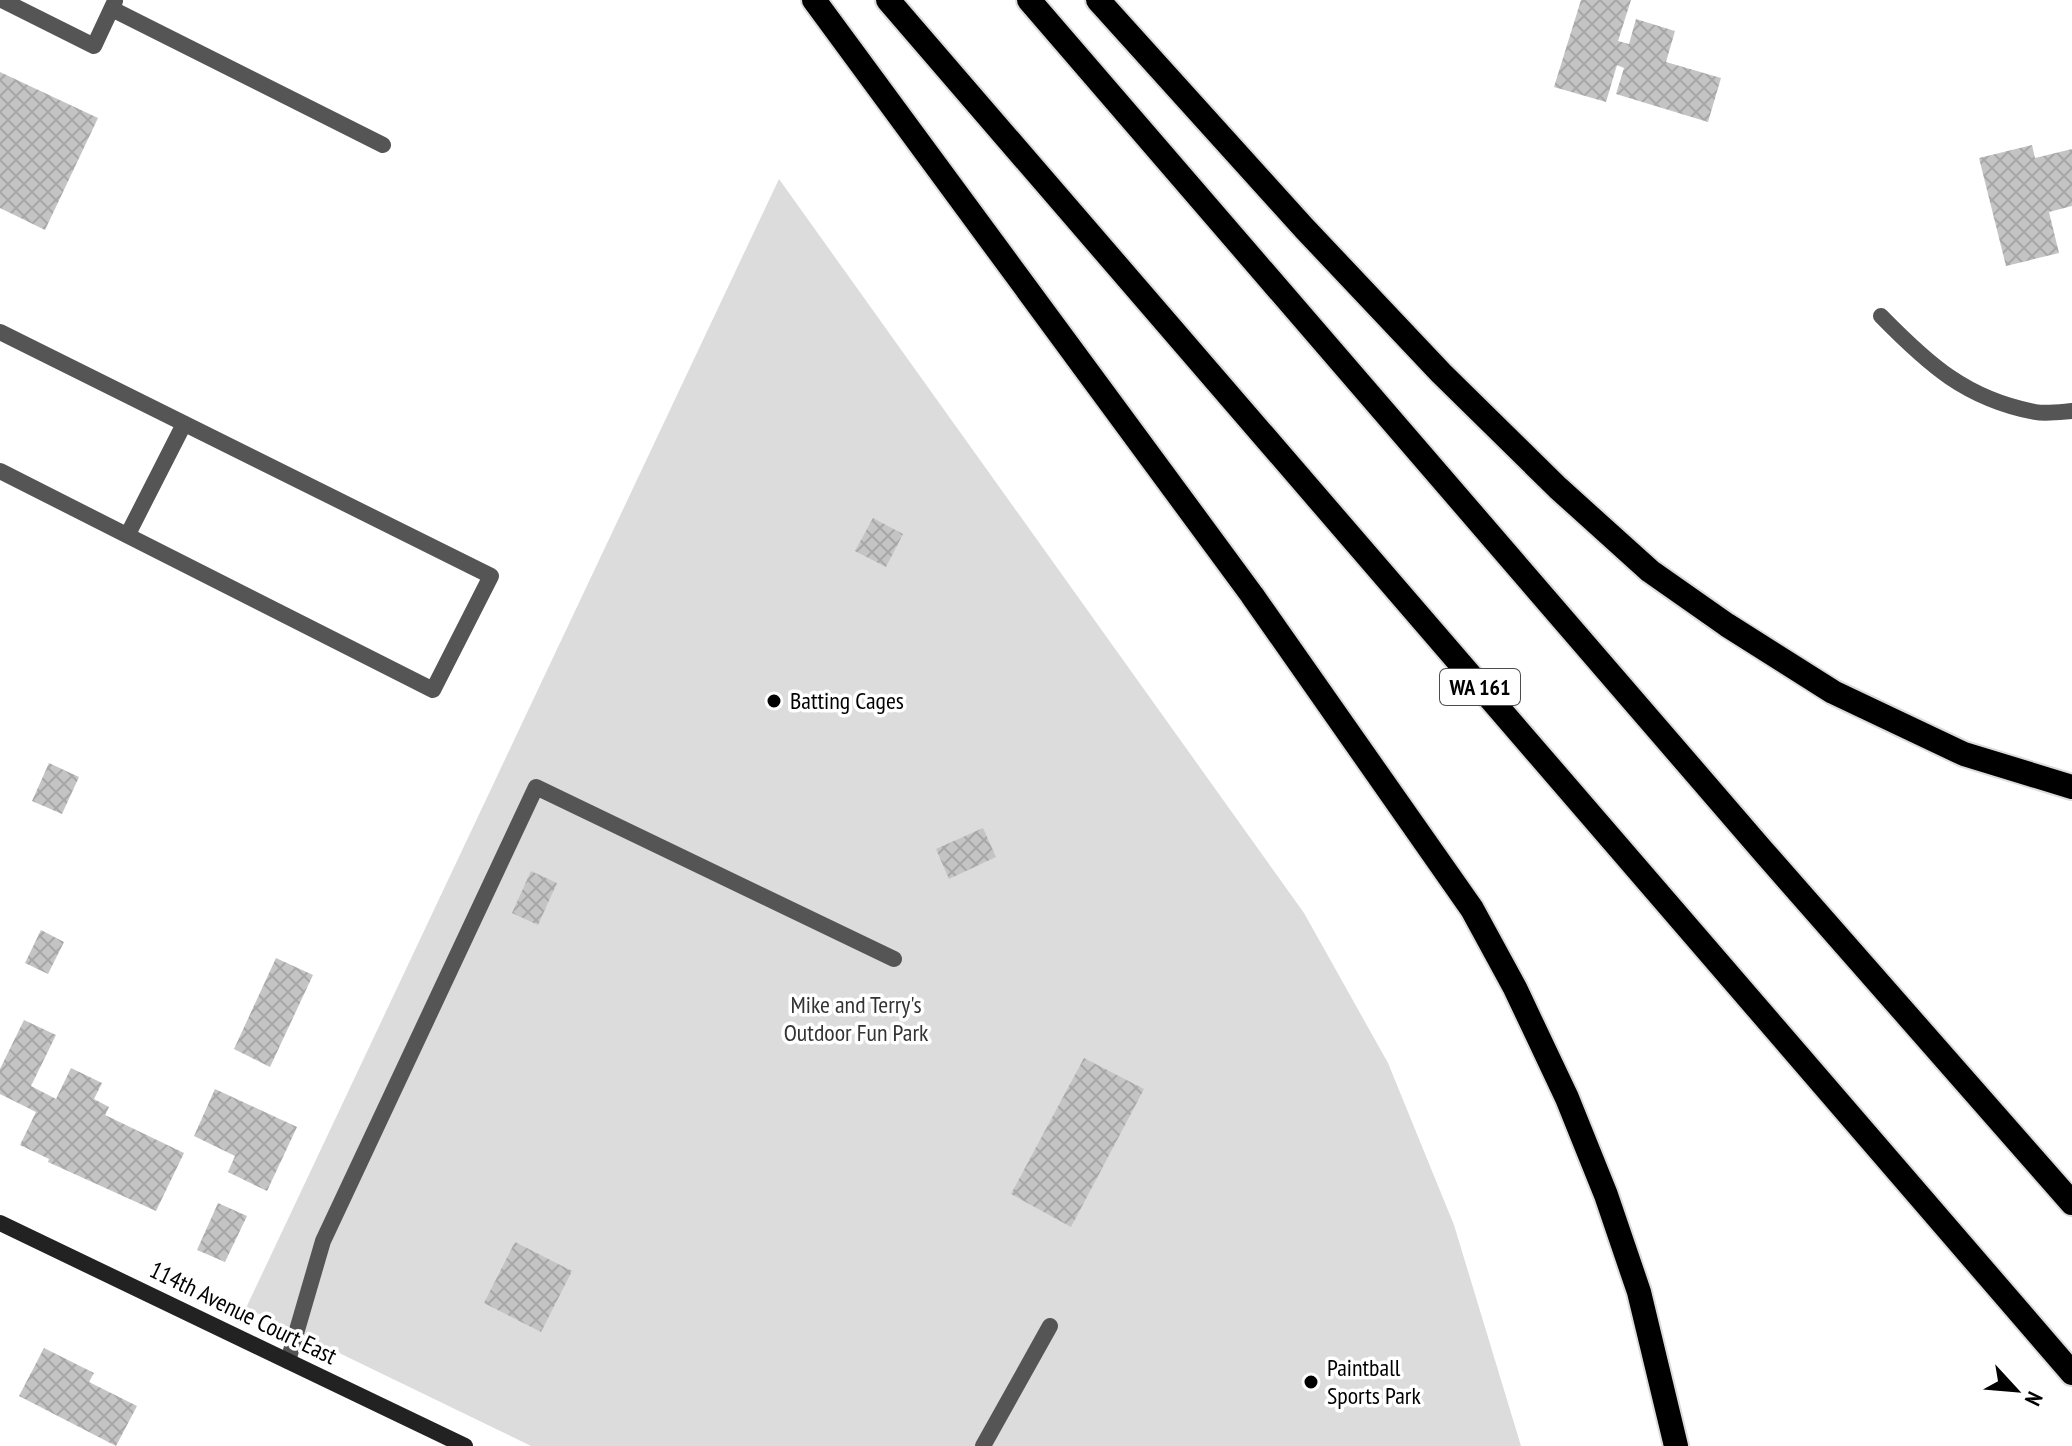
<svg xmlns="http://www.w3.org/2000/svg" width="2072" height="1446" viewBox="0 0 2072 1446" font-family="'PT Sans Narrow',sans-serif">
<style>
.park{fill:#dcdcdc}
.building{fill:url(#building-cross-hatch)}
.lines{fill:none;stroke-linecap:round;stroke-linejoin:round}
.highway-casing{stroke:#dbdbdb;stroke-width:28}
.lane{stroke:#555;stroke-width:16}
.secondary{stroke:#222;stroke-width:16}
.highway{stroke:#000;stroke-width:24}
.poi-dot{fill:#000;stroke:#fff;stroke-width:3}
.labels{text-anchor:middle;stroke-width:7;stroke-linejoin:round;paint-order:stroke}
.shield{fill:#fff;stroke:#4c4c4c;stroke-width:2}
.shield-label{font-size:22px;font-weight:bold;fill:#000}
.poi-label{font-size:24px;fill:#000;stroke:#fff;text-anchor:start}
.park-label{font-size:24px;fill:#333;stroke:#fff}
.street-label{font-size:24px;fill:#000;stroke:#fff}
</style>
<defs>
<pattern id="building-cross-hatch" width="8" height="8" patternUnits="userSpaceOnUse" patternTransform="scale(2)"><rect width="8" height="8" fill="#c4c4c4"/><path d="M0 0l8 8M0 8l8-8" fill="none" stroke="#a7a7a7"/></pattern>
</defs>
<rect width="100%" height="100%" fill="#fff"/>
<!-- park -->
<path class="park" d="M779 179 1304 913 1388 1063 1454 1225 1521 1446H531L246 1308Z"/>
<!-- building -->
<g class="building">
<path d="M1581 0H1631L1618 41 1629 44 1636 19 1675 31 1666 62 1721 78 1708 122 1616 94 1624 68 1617 65 1606 102 1554 87Z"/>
<path d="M0 72 98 118 45 230 0 208Z"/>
<path d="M2032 145 2035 158 2072 149V206L2049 212 2059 253 2006 266 1979 158Z"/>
<path d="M873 518 903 534 886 567 855 551Z"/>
<path d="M49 763 79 777 62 814 32 801Z"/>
<path d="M983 828 996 857 949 879 936 849Z"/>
<path d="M531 871 557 883 538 925 512 913Z"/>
<path d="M41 930 64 942 48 974 25 963Z"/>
<path d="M276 958 313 975 270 1067 234 1049Z"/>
<path d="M24 1020 56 1035 31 1086 56 1099 71 1068 102 1083 94 1099 109 1107 105 1115 184 1153 156 1211 48 1162 49 1159 20 1145 36 1112 0 1094V1069Z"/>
<path d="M1084 1058 1144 1089 1071 1227 1011 1194Z"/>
<path d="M215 1089 297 1127 267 1191 228 1172 235 1156 194 1136Z"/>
<path d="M218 1203 247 1216 225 1262 197 1250Z"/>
<path d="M515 1242 572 1271 541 1332 484 1303Z"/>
<path d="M44 1348 94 1373 89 1382 137 1406 116 1446 19 1396Z"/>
</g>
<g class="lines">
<!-- highway casing -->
<g class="highway-casing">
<g id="highway">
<path d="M814 0 1252 595 1472 909 1515 988 1567 1098 1606 1195 1639 1292 1676 1446"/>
<path d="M888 0 2072 1373"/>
<path d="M1029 0 1762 850 2072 1203"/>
<path d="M1098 0 1304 228 1441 373 1558 488 1650 571 1727 625 1833 692 1964 754 2072 787"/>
</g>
</g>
<!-- lane -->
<g class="lane">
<path d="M2 0 94 46 115 1"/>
<path d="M112 9 383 145"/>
<path d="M1881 316C1928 364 1966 399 2035 412 2046 414 2060 412 2072 411"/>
<path d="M0 332 491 576 433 690 0 471"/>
<path d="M128 534 184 424"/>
<path d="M288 1361 323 1241 536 787 894 959"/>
<path d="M983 1446 1050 1326"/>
</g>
<!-- secondary -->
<path class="secondary" d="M0 1223 465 1446"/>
<!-- highway -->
<use href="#highway" class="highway"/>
</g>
<!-- markers -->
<g class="poi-dot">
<circle cx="774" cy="701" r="8"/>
<circle cx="1311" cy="1382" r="8"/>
</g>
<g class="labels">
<!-- shield labels -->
<rect class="shield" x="1440" y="669" width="80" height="36" rx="6"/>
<g class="shield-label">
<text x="1480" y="695">WA 161</text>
</g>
<!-- poi labels -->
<g class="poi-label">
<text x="790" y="709">Batting Cages</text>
<text x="1327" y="1376">Paintball<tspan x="1327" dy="28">Sports Park</tspan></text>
</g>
<!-- park labels -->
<g class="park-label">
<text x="856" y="1013">Mike and Terry's<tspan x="856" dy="28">Outdoor Fun Park</tspan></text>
</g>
<!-- street labels -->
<g class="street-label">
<text transform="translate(243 1313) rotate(26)" y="8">114th Avenue Court East</text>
</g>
</g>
<!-- north arrow -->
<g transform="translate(2016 1390) rotate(116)" stroke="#ffffff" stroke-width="6" paint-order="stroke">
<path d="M0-6L14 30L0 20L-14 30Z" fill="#000000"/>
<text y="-12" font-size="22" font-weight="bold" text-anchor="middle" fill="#000000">N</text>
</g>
</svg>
